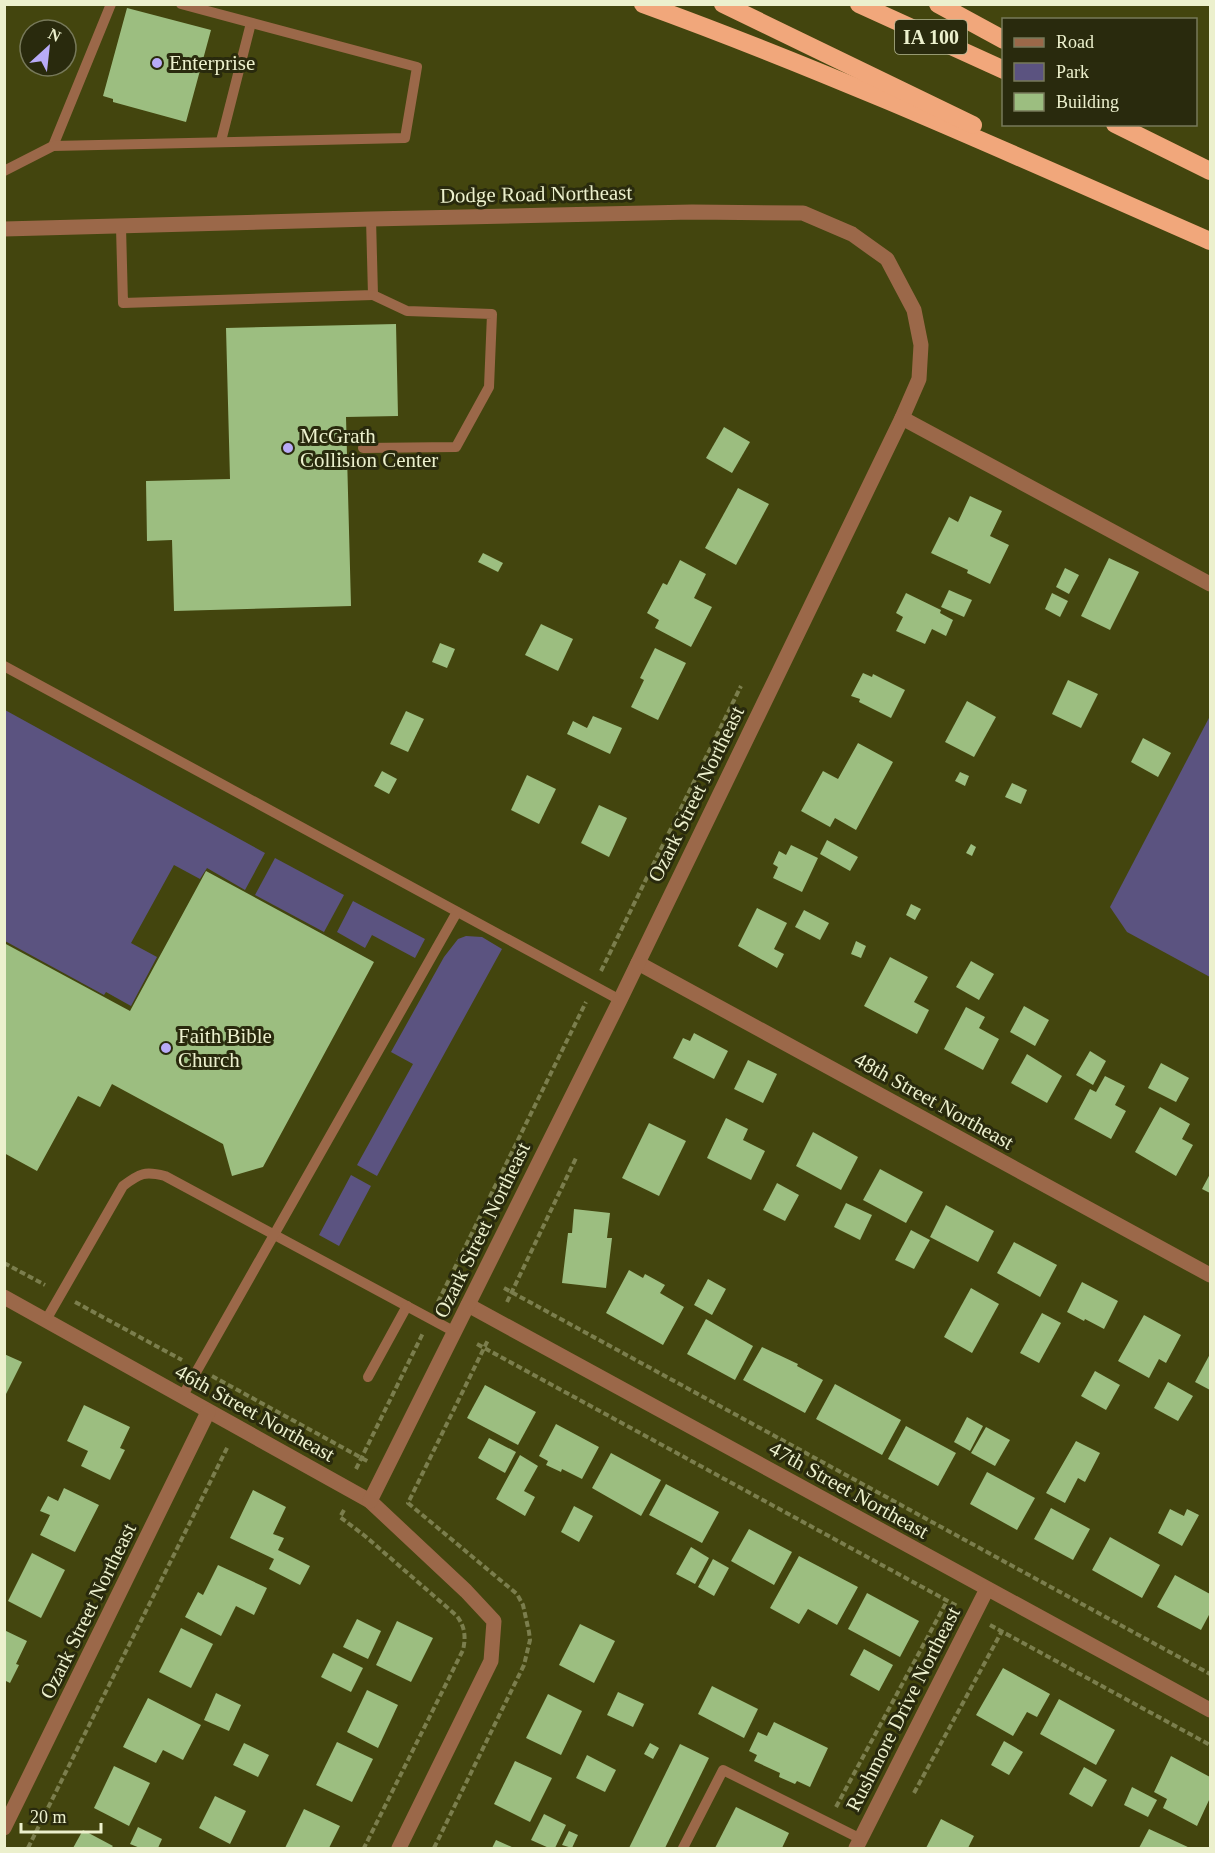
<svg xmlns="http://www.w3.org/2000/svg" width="1215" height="1853" viewBox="0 0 1215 1853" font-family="'Times New Roman',serif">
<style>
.green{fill:#5b5380}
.building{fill:#9cbe80}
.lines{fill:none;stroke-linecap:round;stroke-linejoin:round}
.path{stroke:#7b7e4d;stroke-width:4;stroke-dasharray:6 3;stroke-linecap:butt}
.service{stroke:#9b6849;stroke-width:10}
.minor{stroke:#9b6849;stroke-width:15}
.motorway{stroke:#f1a77b;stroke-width:18}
.poi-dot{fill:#b8abf7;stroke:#292a0d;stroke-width:2}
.labels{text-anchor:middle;stroke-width:6;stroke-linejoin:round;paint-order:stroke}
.shield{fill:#292a0d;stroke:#b2b593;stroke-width:1.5}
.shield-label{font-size:20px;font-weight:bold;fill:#ecf0cd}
.poi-label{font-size:21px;fill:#ecf0cd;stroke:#292a0d;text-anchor:start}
.street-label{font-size:21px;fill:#ecf0cd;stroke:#292a0d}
</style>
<rect width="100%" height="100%" fill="#43450e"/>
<!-- green -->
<g class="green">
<path d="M5 710 265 853 245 890 207 868 200 879 174 865 131 943 157 957 131 1006 106 992 104 995 5 941Z"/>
<path d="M1210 716V977L1127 932 1110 907Z"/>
<path d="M275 858 344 895 324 932 255 895Z"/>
<path d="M353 901 425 939 415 958 372 935 365 948 337 932Z"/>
<path d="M466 936 482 937 502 949 377 1176 357 1165 413 1064 391 1052 444 957 458 939Z"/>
<path d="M351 1175 371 1186 339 1246 319 1235Z"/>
</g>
<!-- building -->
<g class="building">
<path d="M127 8 211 30 186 122 113 102V99L103 96Z"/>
<path d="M396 324 398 416 346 417 351 606 174 611 172 540 147 541 146 481 230 479 226 328Z"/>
<path d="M724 427 750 442 732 473 706 458Z"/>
<path d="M738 488 769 504 736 565 705 548Z"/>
<path d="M970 496 1002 511 990 536 1009 545 990 584 967 573 968 570 931 553 949 517 958 522Z"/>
<path d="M483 553 503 563 498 572 478 562Z"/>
<path d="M1109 558 1139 572 1110 630 1081 616Z"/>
<path d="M680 560 706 574 694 598 712 607 691 647 655 628 659 620 647 613 663 583 667 585Z"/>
<path d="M1065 568 1079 575 1069 594 1056 587Z"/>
<path d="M949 590 972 600 964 617 941 607Z"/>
<path d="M906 593 941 610 940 613 953 620 946 636 932 629 925 644 896 631 903 617 896 613Z"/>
<path d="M1052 593 1068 601 1060 617 1045 609Z"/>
<path d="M541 624 573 639 558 671 525 655Z"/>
<path d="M440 643 455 649 447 668 432 662Z"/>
<path d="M655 648 686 663 658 720 631 707 644 680 640 678Z"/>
<path d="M863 673 872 677 873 674 905 690 891 718 859 702 860 699 851 696Z"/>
<path d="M1068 680 1098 694 1081 728 1052 714Z"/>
<path d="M967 701 996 717 974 757 945 742Z"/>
<path d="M406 711 424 719 408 752 390 744Z"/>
<path d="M593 716 622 728 610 754 567 734 573 721 587 728Z"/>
<path d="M1143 738 1171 753 1158 777 1131 762Z"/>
<path d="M858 743 893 762 856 830 835 818 830 827 801 811 823 771 838 779Z"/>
<path d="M382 771 397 779 389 794 374 786Z"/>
<path d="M960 772 969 776 965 786 955 781Z"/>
<path d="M527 775 556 789 539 824 511 810Z"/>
<path d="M1012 783 1027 790 1021 804 1005 797Z"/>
<path d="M599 805 627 818 609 857 581 843Z"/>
<path d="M827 840 858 857 850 871 820 854Z"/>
<path d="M971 844 976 847 972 856 966 853Z"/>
<path d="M791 845 818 858 802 892 773 878 778 867 773 864 779 851 786 855Z"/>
<path d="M206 871 374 962 263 1167 232 1176 223 1144 112 1084 100 1107 78 1096 37 1171 4 1153V943L130 1011Z"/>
<path d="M911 904 921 909 915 920 906 915Z"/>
<path d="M757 908 787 923 774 949 784 954 777 968 738 946Z"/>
<path d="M804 910 829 923 820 940 795 927Z"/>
<path d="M856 941 866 946 861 958 851 954Z"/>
<path d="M890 957 928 977 914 1002 929 1010 917 1034 864 1006Z"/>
<path d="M971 961 994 974 979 1000 956 987Z"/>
<path d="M1024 1006 1049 1020 1035 1046 1010 1032Z"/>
<path d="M966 1007 985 1017 979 1028 999 1039 983 1070 944 1049Z"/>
<path d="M694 1033 728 1051 714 1079 673 1058 683 1038 690 1041Z"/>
<path d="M1090 1051 1106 1061 1093 1085 1076 1075Z"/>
<path d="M1027 1054 1062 1076 1047 1103 1011 1083Z"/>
<path d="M748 1060 777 1074 763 1103 734 1089Z"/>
<path d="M1161 1063 1189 1078 1176 1102 1148 1088Z"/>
<path d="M1105 1076 1125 1086 1115 1105 1126 1111 1111 1139 1074 1119 1090 1089 1096 1092Z"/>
<path d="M1160 1107 1190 1124 1182 1139 1193 1145 1176 1176 1135 1152Z"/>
<path d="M726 1118 748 1129 743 1140 765 1151 751 1180 707 1158Z"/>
<path d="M649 1123 686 1141 659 1196 622 1178Z"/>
<path d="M813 1132 858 1157 841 1190 796 1166Z"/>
<path d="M880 1169 923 1192 906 1223 863 1200Z"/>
<path d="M1210 1174V1193L1202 1189Z"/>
<path d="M777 1183 799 1195 785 1221 763 1210Z"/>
<path d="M846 1203 872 1215 860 1240 834 1227Z"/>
<path d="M946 1205 994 1231 978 1262 930 1237Z"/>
<path d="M574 1209 610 1213 607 1238H612L606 1288 562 1283 568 1233H572Z"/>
<path d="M911 1230 930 1240 914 1269 895 1260Z"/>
<path d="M1014 1242 1057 1265 1040 1297 997 1273Z"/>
<path d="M629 1270 643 1278 645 1274 665 1285 660 1293 684 1307 663 1345 606 1313Z"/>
<path d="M708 1279 726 1289 712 1315 694 1305Z"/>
<path d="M1082 1282 1118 1301 1104 1329 1085 1319 1084 1321 1067 1312Z"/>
<path d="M971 1288 999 1304 972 1353 944 1337Z"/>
<path d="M1042 1313 1061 1323 1039 1363 1020 1353Z"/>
<path d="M1144 1315 1181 1335 1166 1363 1159 1359 1149 1378 1118 1361Z"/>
<path d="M706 1319 753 1346 735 1380 687 1354Z"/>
<path d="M762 1347 798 1364 797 1366 823 1380 805 1413 743 1380Z"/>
<path d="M4 1354 22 1362 4 1398Z"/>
<path d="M1210 1354V1390L1195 1382Z"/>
<path d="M1095 1371 1120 1385 1106 1410 1081 1396Z"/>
<path d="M1168 1382 1193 1396 1178 1421 1154 1408Z"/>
<path d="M835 1384 901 1420 882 1455 816 1419Z"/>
<path d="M485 1385 536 1412 518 1445 467 1418Z"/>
<path d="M84 1405 130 1427 120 1448 125 1450 110 1480 81 1466 88 1451 67 1441Z"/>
<path d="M967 1417 983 1426 970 1451 954 1442Z"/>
<path d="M556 1424 599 1447 582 1479 562 1469 561 1472 546 1465 548 1461 539 1456Z"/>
<path d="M906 1426 956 1453 938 1486 888 1459Z"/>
<path d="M986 1427 1010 1440 995 1466 971 1453Z"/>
<path d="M489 1438 516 1452 505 1473 478 1458Z"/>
<path d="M1076 1441 1100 1453 1085 1482 1078 1478 1065 1503 1046 1493Z"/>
<path d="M611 1453 661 1480 641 1516 592 1488Z"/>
<path d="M520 1455 538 1466 524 1491 535 1497 525 1516 496 1499Z"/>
<path d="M987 1472 1035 1498 1017 1530 970 1504Z"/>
<path d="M666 1484 719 1512 702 1543 649 1515Z"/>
<path d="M64 1488 99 1505 75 1552 40 1535 50 1515 40 1511 48 1496 58 1501Z"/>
<path d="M253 1490 286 1507 273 1534 284 1538 278 1550 310 1566 300 1585 269 1569 274 1559 230 1538Z"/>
<path d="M574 1506 593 1516 579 1542 561 1532Z"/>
<path d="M1051 1508 1090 1529 1073 1560 1034 1539Z"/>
<path d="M1170 1509 1184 1516 1187 1509 1199 1515 1182 1546 1158 1533Z"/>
<path d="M749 1529 792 1552 774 1585 731 1561Z"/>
<path d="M1110 1537 1160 1565 1142 1598 1092 1570Z"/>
<path d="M691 1547 709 1558 695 1584 676 1574Z"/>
<path d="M32 1553 65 1570 41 1618 8 1601Z"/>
<path d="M799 1556 858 1587 837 1625 808 1609 799 1624 770 1608Z"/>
<path d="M713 1559 729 1568 714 1596 698 1587Z"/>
<path d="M218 1565 267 1588 254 1615 236 1606 221 1636 185 1617 198 1592 203 1595Z"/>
<path d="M1175 1575 1210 1594V1613L1201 1630 1157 1607Z"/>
<path d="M867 1593 919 1621 900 1657 848 1629Z"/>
<path d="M357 1619 381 1631 368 1659 343 1647Z"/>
<path d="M397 1621 433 1638 411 1682 376 1665Z"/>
<path d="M580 1624 615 1641 594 1683 559 1665Z"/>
<path d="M181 1628 213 1644 191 1688 159 1672Z"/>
<path d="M4 1630 27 1641 16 1664 19 1665 10 1683 4 1680Z"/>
<path d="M864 1649 893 1665 879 1691 850 1675Z"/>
<path d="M333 1653 363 1668 351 1692 321 1677Z"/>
<path d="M1003 1668 1050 1694 1037 1717 1027 1712 1013 1736 976 1715Z"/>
<path d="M712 1686 758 1709 744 1738 698 1714Z"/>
<path d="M367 1690 398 1705 378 1748 347 1732Z"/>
<path d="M618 1692 644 1704 633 1727 607 1715Z"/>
<path d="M216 1693 241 1705 229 1731 204 1720Z"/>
<path d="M548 1694 582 1711 561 1755 526 1738Z"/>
<path d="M148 1698 201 1725 183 1760 163 1750 156 1763 123 1747Z"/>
<path d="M1059 1699 1115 1730 1096 1765 1040 1734Z"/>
<path d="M774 1722 828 1748 810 1787 797 1781 795 1784 779 1777 780 1773 754 1761 757 1755 749 1751 758 1732 767 1736Z"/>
<path d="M1004 1741 1023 1752 1009 1775 991 1765Z"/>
<path d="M337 1742 373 1759 352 1802 316 1785Z"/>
<path d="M244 1743 269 1755 258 1777 233 1765Z"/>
<path d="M650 1743 659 1748 653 1759 644 1754Z"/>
<path d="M680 1744 709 1758 665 1848H629Z"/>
<path d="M587 1755 616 1770 605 1792 576 1778Z"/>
<path d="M1171 1756 1210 1777V1798L1197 1826 1163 1808 1167 1799 1154 1792Z"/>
<path d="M515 1761 552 1778 530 1822 494 1804Z"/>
<path d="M114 1766 150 1783 129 1826 94 1808Z"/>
<path d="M1084 1767 1107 1780 1092 1807 1069 1794Z"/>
<path d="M1132 1787 1157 1800 1148 1817 1124 1805Z"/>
<path d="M215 1796 246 1811 230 1844 199 1828Z"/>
<path d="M736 1807 789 1833 782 1848H715Z"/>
<path d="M304 1809 340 1826 329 1848H285Z"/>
<path d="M544 1814 566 1825 555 1848H549L531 1840Z"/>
<path d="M941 1819 974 1836 968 1848H926Z"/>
<path d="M138 1827 162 1839 158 1848H140L130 1844Z"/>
<path d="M1149 1829 1190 1848H1139Z"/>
<path d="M83 1830 113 1846 111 1848H73Z"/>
<path d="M569 1831 578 1835 572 1848 562 1845Z"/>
<path d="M496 1840 514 1848H492Z"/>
</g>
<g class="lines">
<!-- path -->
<g class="path">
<path d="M601 971 741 686"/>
<path d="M4 1263 45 1285"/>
<path d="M504 1288 1210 1674"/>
<path d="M75 1302 182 1360"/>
<path d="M438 1302 586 1002"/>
<path d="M507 1302 576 1158"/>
<path d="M477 1344 957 1606"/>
<path d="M212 1376 369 1462"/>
<path d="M356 1469 423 1333"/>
<path d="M344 1510 340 1517 365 1536 457 1616C465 1627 466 1637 463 1650L364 1848"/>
<path d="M990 1625 1210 1745"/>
<path d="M914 1793 1002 1631"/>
<path d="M836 1807 947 1601"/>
<path d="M28 1848 228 1446"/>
<path d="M434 1848 524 1665 530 1640 529 1632 523 1605 517 1594 408 1503 488 1340"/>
</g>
<!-- service -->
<g class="service">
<path d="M221 141 251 23"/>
<path d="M53 146 111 4"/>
<path d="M4 171 53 146 405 138 417 67 181 4"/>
<path d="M121 227 123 303 373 295 371 219"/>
<path d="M363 448 456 447 489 387 492 314 407 311 373 295"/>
<path d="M4 666 620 1000"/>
<path d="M46 1320 123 1186C140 1173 145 1171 165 1176L455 1332"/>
<path d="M368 1377 407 1306"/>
<path d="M182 1397 457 912"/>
<path d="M683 1848 723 1770 861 1839"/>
</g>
<!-- minor -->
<g class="minor">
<path d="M4 229 371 219 692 212 803 213 852 234 887 259 914 310 921 345 919 379 902 418"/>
<path d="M638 963 1210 1275"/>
<path d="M4 1297 370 1501 466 1591 494 1621 491 1661 399 1848"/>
<path d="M468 1305 1210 1710"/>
<path d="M370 1501 620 1000 902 418 1210 584"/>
<path d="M4 1828 208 1412"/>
<path d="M856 1848 987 1589"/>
</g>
<!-- motorway -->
<g class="motorway">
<path d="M643 4C836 74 1023 159 1210 241"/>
<path d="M723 4 973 125"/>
<path d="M859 4 1004 70"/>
<path d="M938 4 1004 40"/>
<path d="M1115 124 1210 171"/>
</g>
</g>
<!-- markers -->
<g class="poi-dot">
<circle cx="157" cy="63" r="6"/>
<circle cx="288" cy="448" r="6"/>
<circle cx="166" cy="1048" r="6"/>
</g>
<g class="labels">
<!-- shield labels -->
<rect class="shield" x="895" y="20" width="72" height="34" rx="4.5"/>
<g class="shield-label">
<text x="931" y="44">IA 100</text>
</g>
<!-- poi labels -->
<g class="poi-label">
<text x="169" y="70">Enterprise</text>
<text x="300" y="443">McGrath<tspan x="300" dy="24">Collision Center</tspan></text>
<text x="178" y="1043">Faith Bible<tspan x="178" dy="24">Church</tspan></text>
</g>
<!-- street labels -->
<g class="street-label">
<text transform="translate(536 194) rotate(-1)" y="7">Dodge Road Northeast</text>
<text transform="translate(696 794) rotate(-64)" y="7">Ozark Street Northeast</text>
<text transform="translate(934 1101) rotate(29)" y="7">48th Street Northeast</text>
<text transform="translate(482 1230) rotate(-64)" y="7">Ozark Street Northeast</text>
<text transform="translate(255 1413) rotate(29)" y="7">46th Street Northeast</text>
<text transform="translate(849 1490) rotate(29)" y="7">47th Street Northeast</text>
<text transform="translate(88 1611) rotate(-64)" y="7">Ozark Street Northeast</text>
<text transform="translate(903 1709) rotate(-63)" y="7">Rushmore Drive Northeast</text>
</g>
</g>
<!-- border -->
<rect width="1215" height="1853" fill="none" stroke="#ecf0cd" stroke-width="12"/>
<!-- legend -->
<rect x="1002" y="18" width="195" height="108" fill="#292a0d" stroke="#77795a" stroke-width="1.5"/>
<rect x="1014" y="38" width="30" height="9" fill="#9b6849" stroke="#77795a" stroke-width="1.5"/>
<text x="1056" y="48" font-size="18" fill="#ecf0cd">Road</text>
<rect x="1014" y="63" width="30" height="18" fill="#5b5380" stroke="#77795a" stroke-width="1.5"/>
<text x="1056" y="78" font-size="18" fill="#ecf0cd">Park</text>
<rect x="1014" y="93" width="30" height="18" fill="#9cbe80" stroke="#77795a" stroke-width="1.5"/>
<text x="1056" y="108" font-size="18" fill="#ecf0cd">Building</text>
<!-- north arrow -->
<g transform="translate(48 48) rotate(27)"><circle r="28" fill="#292a0d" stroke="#77795a" stroke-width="1.5"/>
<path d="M0-4.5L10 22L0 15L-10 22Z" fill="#b8abf7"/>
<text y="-9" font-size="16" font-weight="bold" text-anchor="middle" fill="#ecf0cd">N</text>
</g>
<!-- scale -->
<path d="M21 1823v9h80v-9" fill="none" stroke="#ecf0cd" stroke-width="3"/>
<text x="30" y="1823" font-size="18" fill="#ecf0cd" stroke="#292a0d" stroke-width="4.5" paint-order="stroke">20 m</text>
</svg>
